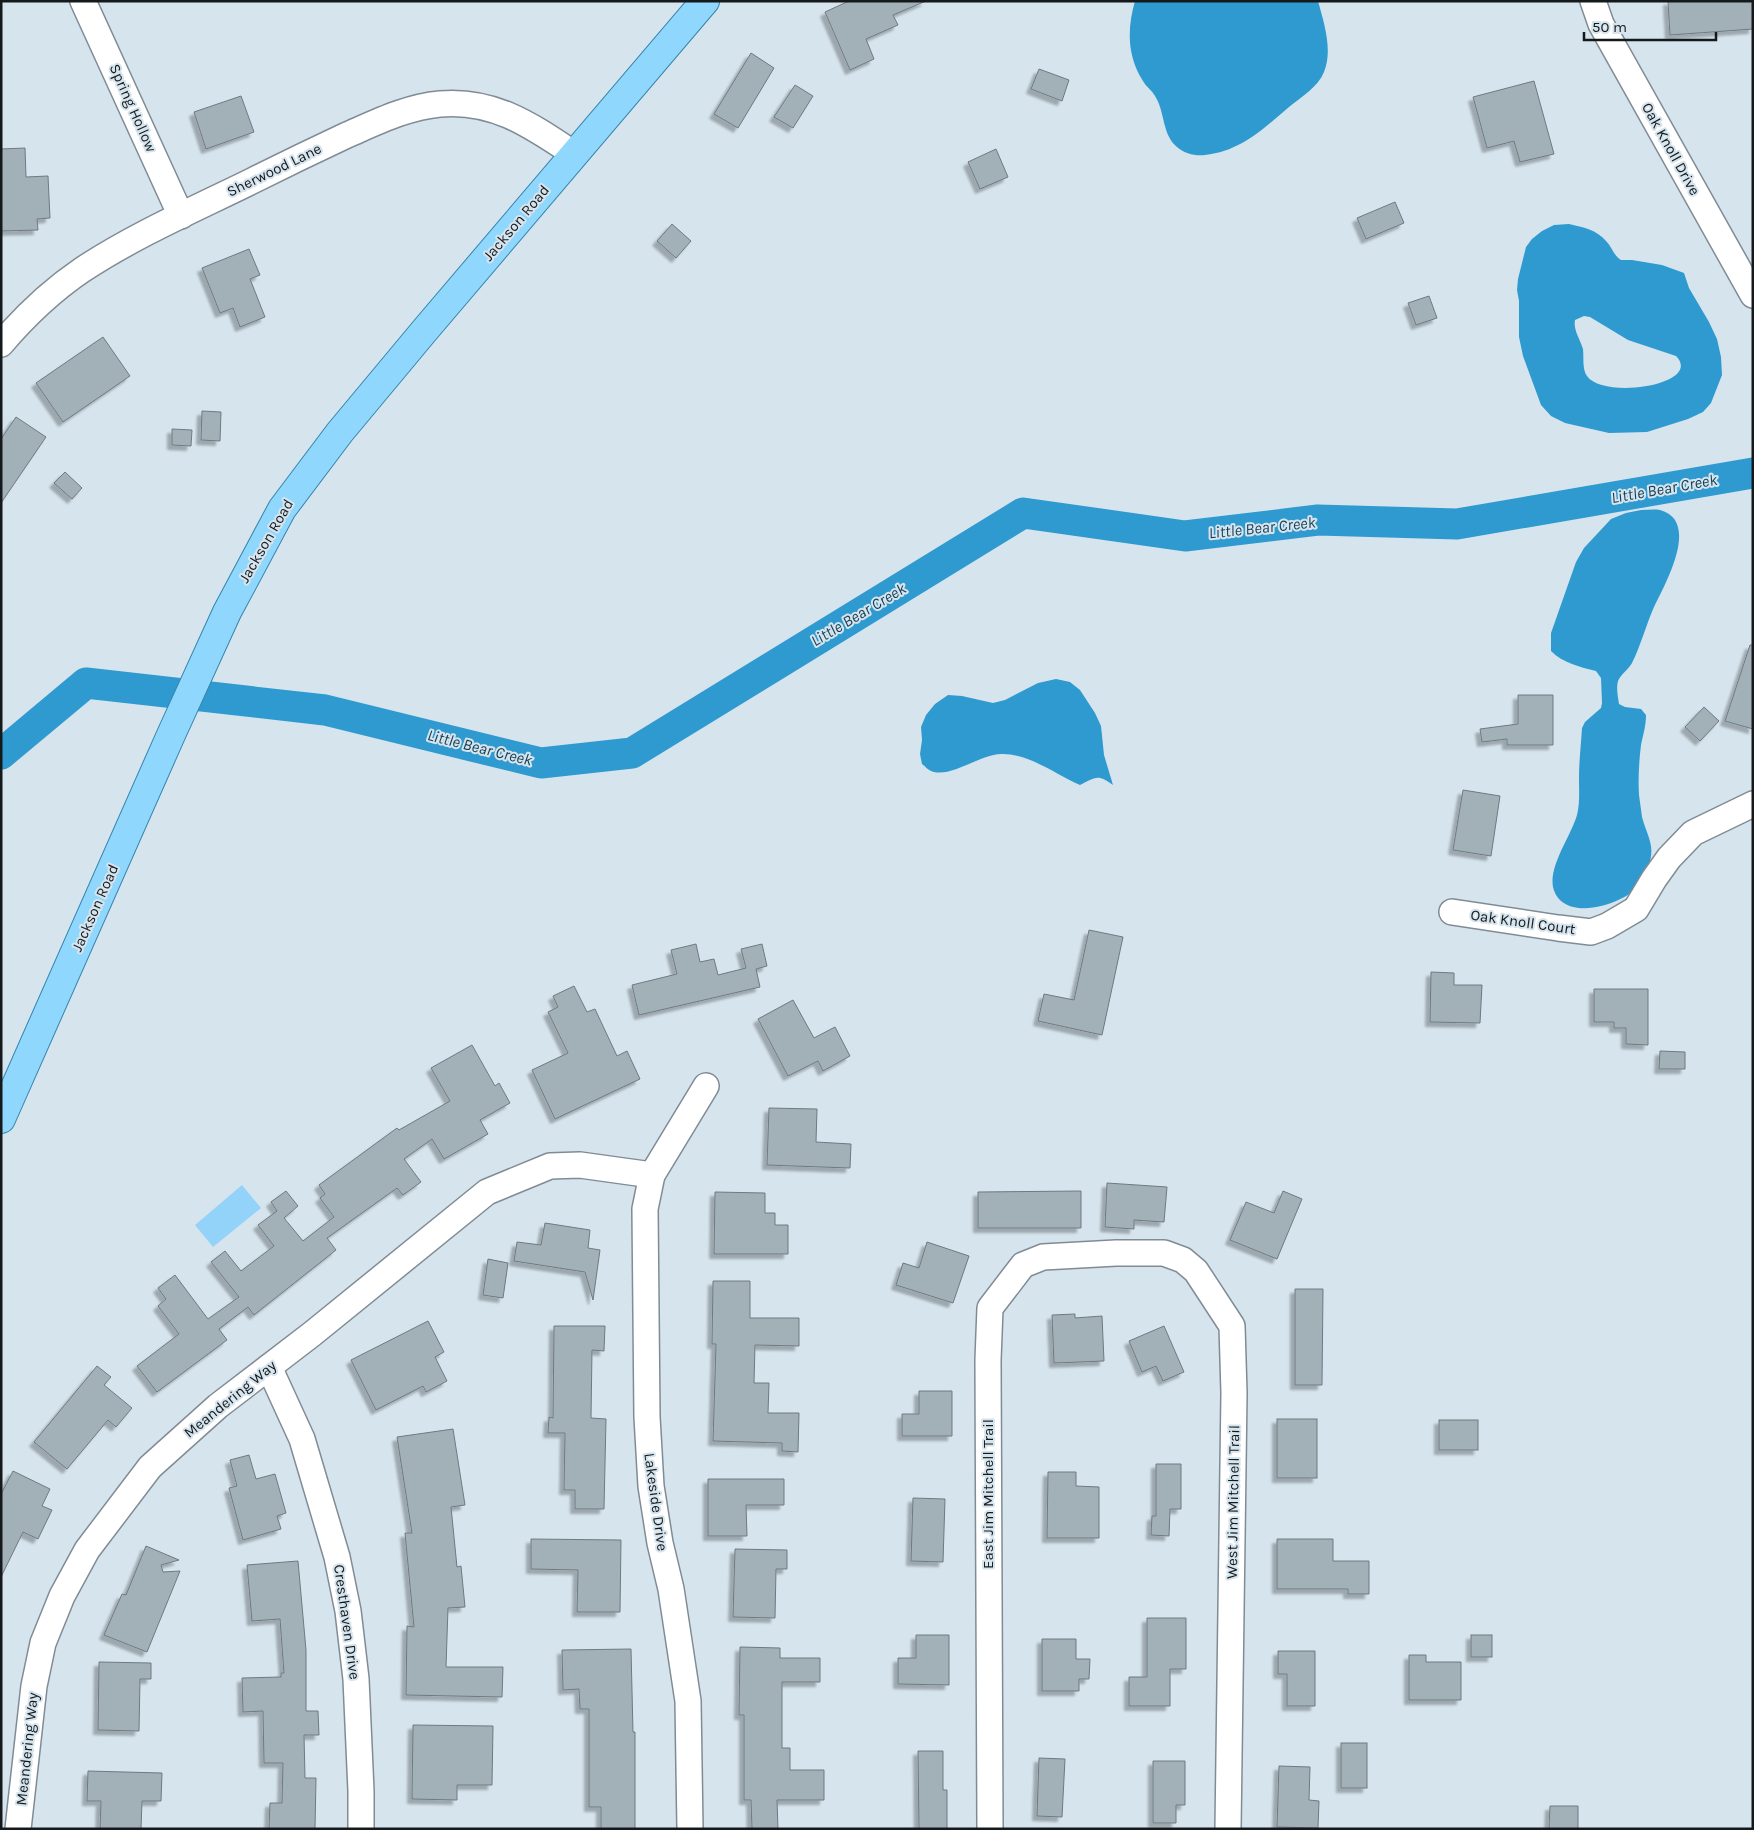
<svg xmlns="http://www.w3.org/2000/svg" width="1754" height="1830" viewBox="0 0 1754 1830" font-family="Karla,sans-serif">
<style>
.green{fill:#93d3f9}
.water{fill:#2e9ad0;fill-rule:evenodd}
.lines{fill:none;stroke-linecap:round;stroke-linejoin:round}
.river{stroke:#2e9ad0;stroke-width:31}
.building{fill:#a2b0b8;stroke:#6e7a82;filter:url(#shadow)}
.minor-casing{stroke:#808c95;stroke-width:28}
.major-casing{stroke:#3484ac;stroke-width:30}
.minor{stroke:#fff;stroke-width:25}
.major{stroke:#8fd7fc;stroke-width:28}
.labels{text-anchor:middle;stroke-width:4;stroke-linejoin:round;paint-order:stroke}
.street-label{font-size:15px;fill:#14191c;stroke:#d6e4ed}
.water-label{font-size:16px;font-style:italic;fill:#123e55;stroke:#d6e4ed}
</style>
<defs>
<filter id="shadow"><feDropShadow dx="-4.5" dy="4.5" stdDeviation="1" flood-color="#0004"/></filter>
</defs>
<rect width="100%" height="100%" fill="#d6e4ed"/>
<!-- green -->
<path class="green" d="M242 1185 261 1208 213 1247 195 1225Z"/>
<!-- water -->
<g class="water">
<path d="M1135 1H1318C1324 23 1333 50 1324 72 1318 87 1301 97 1289 107 1263 129 1241 151 1205 155 1195 156 1185 154 1177 147 1162 135 1165 111 1155 96 1152 90 1146 87 1143 81 1127 56 1127 29 1135 1Z"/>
<path d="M1569 224C1583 227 1597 230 1606 241 1612 247 1614 256 1621 260H1632L1662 265 1684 273 1689 288 1709 322 1717 339 1721 357 1722 375 1711 403 1703 412 1688 419 1647 432 1609 433 1565 423 1551 416 1541 405 1523 356 1519 337V301L1517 290 1518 279 1526 247 1532 239 1542 231 1554 225ZM1584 316 1590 317 1628 340 1676 356C1704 385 1603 400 1587 376 1582 369 1584 358 1583 349 1580 339 1573 330 1575 320Z"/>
<path d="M1641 510C1647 510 1654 509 1660 510 1701 521 1665 584 1654 607 1646 625 1641 645 1632 663 1628 670 1621 674 1618 681 1616 688 1618 697 1619 704L1625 707 1641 709 1646 715C1646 726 1643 735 1641 745 1639 761 1638 779 1639 795 1640 802 1641 810 1642 817 1648 839 1656 845 1648 868 1647 871 1647 876 1645 879 1630 904 1562 926 1553 887 1549 865 1571 836 1577 815 1580 803 1579 791 1579 778 1579 761 1581 745 1582 728L1585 722 1601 708 1602 703 1601 678 1596 671C1580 667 1563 663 1551 651V633L1576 562 1584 548 1611 519 1626 513Z"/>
<path d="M1056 679 1070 682 1080 690 1095 713 1101 726 1104 755 1113 785C1098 774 1096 777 1080 785 1055 774 1028 753 1001 754 980 754 950 779 931 771 928 770 925 766 922 764L920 754 922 740 921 727 926 715 935 704 948 695 962 696 993 703 1005 700 1038 683Z"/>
</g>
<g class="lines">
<!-- river -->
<path class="river" d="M1 754 86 683 325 710 541 763 632 753 1023 513 1185 536 1318 520 1457 524 1753 473"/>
</g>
<!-- building -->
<g class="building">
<path d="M849 1H926L893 15 898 25 866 39 874 59 850 70 825 12Z"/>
<path d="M1668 1H1753V29L1670 35Z"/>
<path d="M751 53 774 68 738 128 714 114Z"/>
<path d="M1039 69 1069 80 1062 101 1031 89Z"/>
<path d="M1534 81 1554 154 1520 162 1514 141 1487 148 1473 97Z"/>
<path d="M795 85 813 96 793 128 774 117Z"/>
<path d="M241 96 254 132 206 149 194 112Z"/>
<path d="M25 148 26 177 48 176 50 218 37 219 38 230 1 231V149Z"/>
<path d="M996 149 1008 177 980 189 968 162Z"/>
<path d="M1395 202 1404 223 1366 239 1357 218Z"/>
<path d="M672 224 691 241 676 258 657 241Z"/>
<path d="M249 249 260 275 250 279 265 317 240 327 233 308 220 313 202 268Z"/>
<path d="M1429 296 1437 318 1416 325 1408 303Z"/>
<path d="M103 337 130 376 63 422 36 383Z"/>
<path d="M202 411 221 412 220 441 201 440Z"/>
<path d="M16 417 46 437 1 503V439Z"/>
<path d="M172 429 192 430 191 446 172 445Z"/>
<path d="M65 472 82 488 72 499 54 483Z"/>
<path d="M1750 645H1753V729L1725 721Z"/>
<path d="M1518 695H1553V745H1507V739L1482 742 1480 729 1518 724Z"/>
<path d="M1704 707 1719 721 1700 741 1685 727Z"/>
<path d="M1463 790 1500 796 1491 856 1453 850Z"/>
<path d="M1089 930 1123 937 1102 1035 1038 1021 1044 994 1074 1000Z"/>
<path d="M696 944 700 962 714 959 718 975 746 968 741 949 762 944 767 966 756 969 760 987 639 1015 632 985 677 974 671 950Z"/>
<path d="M1431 972 1454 973V985H1482L1480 1023 1430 1022Z"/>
<path d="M574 986 587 1012 595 1009 617 1056 627 1051 640 1079 555 1119 532 1070 568 1053 548 1012 558 1007 553 996Z"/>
<path d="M1594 989H1648V1045L1626 1044V1028H1614V1022H1594Z"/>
<path d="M793 1000 814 1038 835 1027 850 1056 823 1071 818 1061 788 1076 758 1019Z"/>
<path d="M472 1045 495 1086 499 1083 510 1103 480 1120 488 1134 444 1159 432 1139 404 1159 421 1182 403 1195 397 1188 327 1238 336 1250 254 1315 248 1307 219 1329 227 1340 157 1392 137 1366 179 1334 158 1306 166 1299 158 1288 175 1275 208 1319 239 1297 211 1262 225 1251 241 1271 274 1246 258 1225 277 1211 271 1202 286 1191 298 1206 284 1218 303 1241 334 1217 320 1198 325 1194 319 1185 397 1128 399 1130 450 1101 431 1068Z"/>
<path d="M1660 1051 1685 1052V1069H1659Z"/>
<path d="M769 1108 817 1109 816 1142 851 1144 850 1168 767 1165Z"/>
<path d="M1107 1183 1167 1187 1164 1222 1134 1220V1229L1105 1227Z"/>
<path d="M1081 1191V1228H978V1192Z"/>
<path d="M1283 1191 1302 1199 1277 1259 1230 1240 1246 1202 1274 1213Z"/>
<path d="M715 1192 765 1193V1213H775V1225H788V1254H714Z"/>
<path d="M545 1223 590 1230 588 1248 600 1250 593 1300 585 1272 514 1261 517 1242 541 1245Z"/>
<path d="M927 1242 969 1256 953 1303 896 1285 903 1263 919 1268Z"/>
<path d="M488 1259 508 1263 503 1298 483 1295Z"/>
<path d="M713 1281H750V1318H799V1346L755 1345 754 1383H769L768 1413H799L798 1452 782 1451V1443L713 1441 716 1344H712Z"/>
<path d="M1295 1289H1323L1322 1385H1295Z"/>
<path d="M1075 1314V1318L1102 1316 1104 1361 1054 1363 1052 1315Z"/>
<path d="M428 1321 444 1352 435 1357 447 1381 426 1392 423 1386 376 1410 351 1360Z"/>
<path d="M554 1326H605L604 1351 592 1350 591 1418 606 1419 604 1509H575V1490H564L565 1433H548L549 1417 553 1418Z"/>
<path d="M1164 1326 1184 1372 1163 1381 1156 1366 1142 1372 1129 1341Z"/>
<path d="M97 1366 111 1377 104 1385 132 1408 116 1427 108 1420 67 1469 34 1442Z"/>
<path d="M919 1391H952V1436H902V1414H919Z"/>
<rect x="1277" y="1419" width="40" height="59"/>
<rect x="1439" y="1420" width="39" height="30"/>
<path d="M453 1429 465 1505 451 1507 457 1567 461 1566 465 1607 448 1608 446 1667H503L502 1697 406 1695 407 1626 414 1627 405 1533H412L397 1437Z"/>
<path d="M249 1455 256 1479 275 1474 286 1513 277 1516 281 1529 243 1540 229 1488 237 1486 230 1460Z"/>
<path d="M1156 1464H1181V1509H1170L1169 1536 1151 1535 1152 1516H1156Z"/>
<path d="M13 1471 50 1489 42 1506 52 1510 38 1539 23 1532 1 1577V1494Z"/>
<path d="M1048 1472H1076V1486L1099 1487V1538H1047Z"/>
<path d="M708 1479H784V1505H746L747 1536H708Z"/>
<path d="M913 1498 945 1499 943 1562 911 1561Z"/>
<path d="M531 1539 621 1540 620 1612H577L578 1570 531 1569Z"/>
<path d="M1277 1539H1333V1561H1369V1594H1348V1589H1277Z"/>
<path d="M146 1546 179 1560 161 1565 163 1572 180 1571 147 1652 104 1635 122 1594 126 1595Z"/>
<path d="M735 1549 787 1550V1569H776L775 1618 733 1617Z"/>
<path d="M298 1561 306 1650V1711H318L319 1735H304L305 1778H316L315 1829H269L270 1803H282L283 1763H264L263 1711 243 1712 242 1678 281 1677V1673H284L280 1619 252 1621 247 1565Z"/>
<path d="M1147 1618H1186V1669H1170V1706H1129V1677H1147Z"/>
<path d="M916 1635H949V1685L898 1684V1658H916Z"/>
<rect x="1471" y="1635" width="21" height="22"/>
<path d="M1042 1639H1076V1659H1090L1089 1679H1079V1691H1042Z"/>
<path d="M740 1647 780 1648V1658H820V1682H782V1748H790V1770H824V1800H777L778 1829H752L751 1800H744V1715H739Z"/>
<path d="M631 1649 633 1732H635V1829H601V1807H589V1709H580L579 1689 563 1690 562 1650Z"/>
<path d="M1278 1651H1315V1706H1287V1674H1278Z"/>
<path d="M1409 1655H1426V1662H1461V1700H1409Z"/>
<path d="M99 1662 151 1663V1679H140L139 1731 98 1730Z"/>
<path d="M413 1725 493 1726 492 1785H457V1800L412 1799Z"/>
<rect x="1341" y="1743" width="26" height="45"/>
<path d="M918 1751H943V1790H947V1829H919Z"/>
<path d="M1039 1758 1065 1759 1062 1817 1037 1816Z"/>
<path d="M1153 1761H1185V1805H1176V1823H1153Z"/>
<path d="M1279 1766 1310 1767 1309 1800 1319 1801 1318 1828 1277 1827Z"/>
<path d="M88 1771 162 1773 161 1801H142L141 1829H100L101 1801H87Z"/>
<path d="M1550 1806H1578V1829H1549Z"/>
</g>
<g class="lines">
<!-- minor casing -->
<g class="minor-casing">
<g id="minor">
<path d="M83 1 181 216"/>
<path d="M1593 1 1601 24 1753 295"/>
<path d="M1 344C25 316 51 291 82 270 135 235 195 209 252 181 284 165 315 150 347 135 377 122 407 107 440 104 494 99 532 126 574 154"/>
<path d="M1452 912 1558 928 1591 932 1607 926 1636 909 1654 879 1669 858 1693 833 1753 804"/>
<path d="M269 1367 302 1439 337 1557 348 1611 356 1679 361 1791V1829"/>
<path d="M18 1829 34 1686 43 1643 62 1596 87 1550 150 1467 218 1406 312 1334 487 1192 550 1166 580 1165 652 1175"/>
<path d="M690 1829 688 1701 671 1589 660 1543 651 1486 647 1417 645 1209 652 1175 706 1086"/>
<path d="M990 1829 988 1360 990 1308 1023 1265 1043 1257 1116 1253H1164L1183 1260 1196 1271 1232 1326 1234 1393 1228 1829"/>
</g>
</g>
<!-- major casing -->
<g class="major-casing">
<path id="major" d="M1 1119 170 737 227 612 282 509 340 432 425 330 705 1"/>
</g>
<!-- minor -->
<use href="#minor" class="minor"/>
<!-- major -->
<use href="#major" class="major"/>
</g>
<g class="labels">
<!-- street labels -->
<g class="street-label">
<text transform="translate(133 108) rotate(66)" y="5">Spring Hollow</text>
<text transform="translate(1671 149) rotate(61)" y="5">Oak Knoll Drive</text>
<text transform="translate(274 170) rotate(-26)" y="5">Sherwood Lane</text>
<text transform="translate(516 223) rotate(-50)" y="5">Jackson Road</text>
<text transform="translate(266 541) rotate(-60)" y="5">Jackson Road</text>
<text transform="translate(95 908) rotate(-66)" y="5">Jackson Road</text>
<text transform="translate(1523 922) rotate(8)" y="5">Oak Knoll Court</text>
<text transform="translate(230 1399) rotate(-39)" y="5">Meandering Way</text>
<text transform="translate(988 1494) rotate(-90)" y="5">East Jim Mitchell Trail</text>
<text transform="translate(656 1502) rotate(82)" y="5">Lakeside Drive</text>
<text transform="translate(1233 1502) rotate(-89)" y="5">West Jim Mitchell Trail</text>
<text transform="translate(347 1622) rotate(82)" y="5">Cresthaven Drive</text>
<text transform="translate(27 1749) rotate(-84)" y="5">Meandering Way</text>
</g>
<!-- water labels -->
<g class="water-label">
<text transform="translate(1664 488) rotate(-10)" y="6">Little Bear Creek</text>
<text transform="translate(1262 527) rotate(-6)" y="6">Little Bear Creek</text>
<text transform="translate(858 614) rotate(-31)" y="6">Little Bear Creek</text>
<text transform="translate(480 747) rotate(14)" y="6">Little Bear Creek</text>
</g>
</g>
<!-- border -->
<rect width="1754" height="1830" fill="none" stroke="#14191c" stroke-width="5"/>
<!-- scale -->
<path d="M1584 32v8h132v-8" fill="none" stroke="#14191c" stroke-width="2.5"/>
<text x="1592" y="32" font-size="15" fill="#14191c" stroke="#d6e4ed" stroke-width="4" paint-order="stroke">50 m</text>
</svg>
